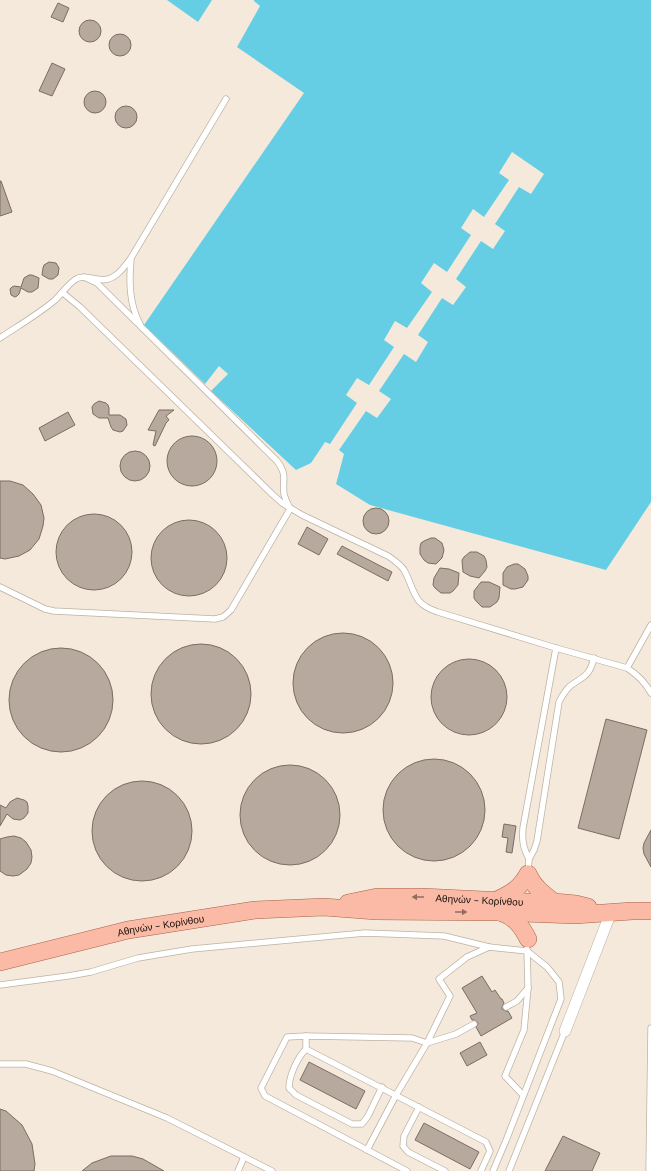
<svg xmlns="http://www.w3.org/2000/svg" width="651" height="1171" viewBox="0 0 651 1171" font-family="'DM Sans',sans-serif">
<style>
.water{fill:#65cee4}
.building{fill:#b7a99d;stroke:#7a6d62}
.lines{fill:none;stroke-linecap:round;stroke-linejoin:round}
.lane-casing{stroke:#bdb2a4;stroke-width:7}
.street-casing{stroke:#bdb2a4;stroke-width:12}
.primary-casing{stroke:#a86048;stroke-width:18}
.lane{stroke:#fff;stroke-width:5.5}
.street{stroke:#fff;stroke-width:11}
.primary{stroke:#fbbaa6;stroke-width:17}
.oneway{fill:#936d60}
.labels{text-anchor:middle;stroke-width:4;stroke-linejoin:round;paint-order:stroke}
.street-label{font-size:10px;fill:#130f0a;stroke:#fff}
</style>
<rect width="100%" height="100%" fill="#f4e9da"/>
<!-- water -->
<g class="water">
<path d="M167 0H212L198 22Z"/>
<path d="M254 0H651V502L606 570 370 505 336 484 344 454 339 450 366 411 377 418 391 399 379 391 404 354 416 362 428 342 418 335 442 298 453 305 466 287 456 279 481 241 493 249 505 231 495 224 519 187 531 194 544 174 512 152 499 173 509 180 484 217 473 209 461 228 471 235 447 272 434 263 421 283 432 292 407 328 395 321 384 340 394 347 369 385 357 378 346 395 357 403 330 444 325 442 311 463 296 470 211 391 228 374 219 366 205 384 144 325 304 93 237 47 260 6 254 1Z"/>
</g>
<!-- building -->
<g class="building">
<path d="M58 3 69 8 63 22 51 17Z"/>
<circle cx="90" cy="31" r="11"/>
<circle cx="120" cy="45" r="11"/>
<path d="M52 63 65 69 52 96 39 91Z"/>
<circle cx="95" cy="102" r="11"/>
<circle cx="126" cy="117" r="11"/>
<path d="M0 181H1L12 212 0 216Z"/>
<path d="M49 262 56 263 59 268 58 275 53 279H49L42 275 43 268 44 265Z"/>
<path d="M29 275H32L39 278 38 288 32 292H28L21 288 19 294 17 296 15 297 11 295 10 289 12 287 14 286 21 287 24 278Z"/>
<path d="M99 401 106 403 108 405 109 408V415H120L126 419 127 425 123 431 120 432 113 430 111 427 108 418H99L93 414 92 407 94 404Z"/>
<path d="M159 410H174L166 416 169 420 166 423 155 446 153 445 156 431 148 430Z"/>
<path d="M68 412 75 425 45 441 39 428Z"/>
<circle cx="192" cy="461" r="25"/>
<circle cx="135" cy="466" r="15"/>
<path d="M0 481H10L23 485 33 494 41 505 44 518 43 526 39 539 30 550 19 556 5 559 0 558Z"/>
<circle cx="376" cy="521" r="13"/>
<circle cx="94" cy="552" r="38"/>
<circle cx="189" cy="558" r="38"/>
<path d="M307 527 328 539 319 555 298 544Z"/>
<path d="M431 538H435L442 543 444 550 442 558 436 564 428 563 424 560 420 554V547L421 543 424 541Z"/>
<path d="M342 546 392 572 388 581 337 554Z"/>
<path d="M470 552H477L484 556 486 560 487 567 485 571 479 578 470 576 463 572 462 560 464 557Z"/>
<path d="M514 564H518L525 569 528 576V580L523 587 515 589H511L503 585V573L507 567Z"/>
<path d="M440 568 449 569 459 573 458 585 453 591 450 593H441L435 588 433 585 434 578Z"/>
<path d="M481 582H489L500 587 499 598 497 602 490 607H482L476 601 474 598V591Z"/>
<circle cx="343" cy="683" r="50"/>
<circle cx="201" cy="694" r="50"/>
<circle cx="61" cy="700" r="52"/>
<circle cx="469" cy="697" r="38"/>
<path d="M606 719 647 730 619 839 578 828Z"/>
<circle cx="434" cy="810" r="51"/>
<circle cx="290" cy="815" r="50"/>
<circle cx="142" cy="831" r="50"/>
<path d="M17 798 24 800 27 802 28 806V813L24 818 20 820 13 819 7 814 0 826V805L6 808 10 802Z"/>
<path d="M504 824 516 826 512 853 506 852 508 838 502 837Z"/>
<path d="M651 830V867L644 854 643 848 644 843Z"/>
<path d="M14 836 21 838 26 842 31 850 32 857 31 863 27 869 19 875 13 876 6 875 0 871V839L7 837Z"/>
<path d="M482 976 492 992 495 990 501 999H502L504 1003 502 1007V1009L506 1011H508L512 1018 481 1036 476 1027 478 1024 477 1022 474 1020H472L470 1016 477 1013 462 988Z"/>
<path d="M480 1042 487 1055 467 1066 460 1053Z"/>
<path d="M309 1062 365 1091 356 1109 300 1080Z"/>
<path d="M0 1109 6 1111 22 1125 32 1144 35 1164 34 1171H0Z"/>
<path d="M424 1123 479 1152 470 1169 415 1140Z"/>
<path d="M563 1136 600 1153 592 1171H545Z"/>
<path d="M111 1156H132L143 1159 164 1171H82L92 1163Z"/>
</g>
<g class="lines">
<!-- lane casing -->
<g class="lane-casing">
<g id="lane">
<path d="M131 259C129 281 129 304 140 324"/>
<path d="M63 293 80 307 272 494 282 503 302 515 388 556C394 560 400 564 404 570 410 580 412 592 419 601 424 607 432 610 438 612L556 648 627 668C638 675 645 682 651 693"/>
<path d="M0 338C18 326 37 315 54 301 61 295 70 281 78 278 85 276 91 278 97 279 113 283 122 270 131 258L226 99"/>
<path d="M0 587 45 609 54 611 215 619 223 617 231 610 290 509C288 504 285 499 284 494 282 479 288 476 277 461L103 289 97 283 84 277"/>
<path d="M627 668 651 625"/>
<path d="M529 859C523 847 522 841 523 828L556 648"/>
<path d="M528 872 529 859 534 850 537 841 559 702C562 696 565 691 570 686 584 676 589 677 594 658"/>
<path d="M0 985 68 976 91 972 138 958 192 949 365 933 444 936 489 947 527 951 547 967 559 982 561 999 507 1138 493 1171"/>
<path d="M506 1007 517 1001 528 988"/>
<path d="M306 1036V1049L486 1142 490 1151 481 1171"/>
<path d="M306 1049C298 1057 289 1075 289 1088L296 1095 352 1124H362L368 1116 382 1087"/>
<path d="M0 1064H26L52 1071 167 1118 272 1171"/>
<path d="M523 1095 505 1076 524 1030 528 988 527 949"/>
<path d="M419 1107 404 1136 403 1146 408 1152 445 1171"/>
<path d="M367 1150 396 1095 427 1043 450 996 439 979 467 957 489 947"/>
<path d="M238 1171 244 1157"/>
<path d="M407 1171 265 1096 261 1088 287 1037 306 1036 412 1038 427 1043 456 1034 474 1024"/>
<path d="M509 1171 565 1031"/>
<path d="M649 1171 651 1028"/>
</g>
</g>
<!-- street casing -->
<g class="street-casing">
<path id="street" d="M565 1031 611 912"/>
</g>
<!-- primary casing -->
<g class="primary-casing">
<g id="primary">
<path d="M528 874C534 887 543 894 554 902"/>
<path d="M497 900C512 893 520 888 528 874"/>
<path id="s1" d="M348 903 377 897H422L527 902H554L576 904 588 907"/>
<path d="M502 913C515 917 522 927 528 939"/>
<path id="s2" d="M0 962 128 930 255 910 324 907 376 911 498 912 575 915 632 911H651"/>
</g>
</g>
<!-- lane -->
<use href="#lane" class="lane"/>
<!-- street -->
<use href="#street" class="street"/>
<!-- primary -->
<use href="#primary" class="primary"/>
</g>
<!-- one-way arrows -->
<defs><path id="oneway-solid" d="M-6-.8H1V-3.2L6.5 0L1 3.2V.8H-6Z"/></defs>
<g class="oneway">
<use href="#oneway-solid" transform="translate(418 897) rotate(-180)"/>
<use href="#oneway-solid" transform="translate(461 912)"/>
</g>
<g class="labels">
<!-- street labels -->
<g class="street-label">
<text dy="4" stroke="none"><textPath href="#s1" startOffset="132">Αθηνών - Κορίνθου</textPath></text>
<text dy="4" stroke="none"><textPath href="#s2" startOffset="165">Αθηνών - Κορίνθου</textPath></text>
</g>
</g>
</svg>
